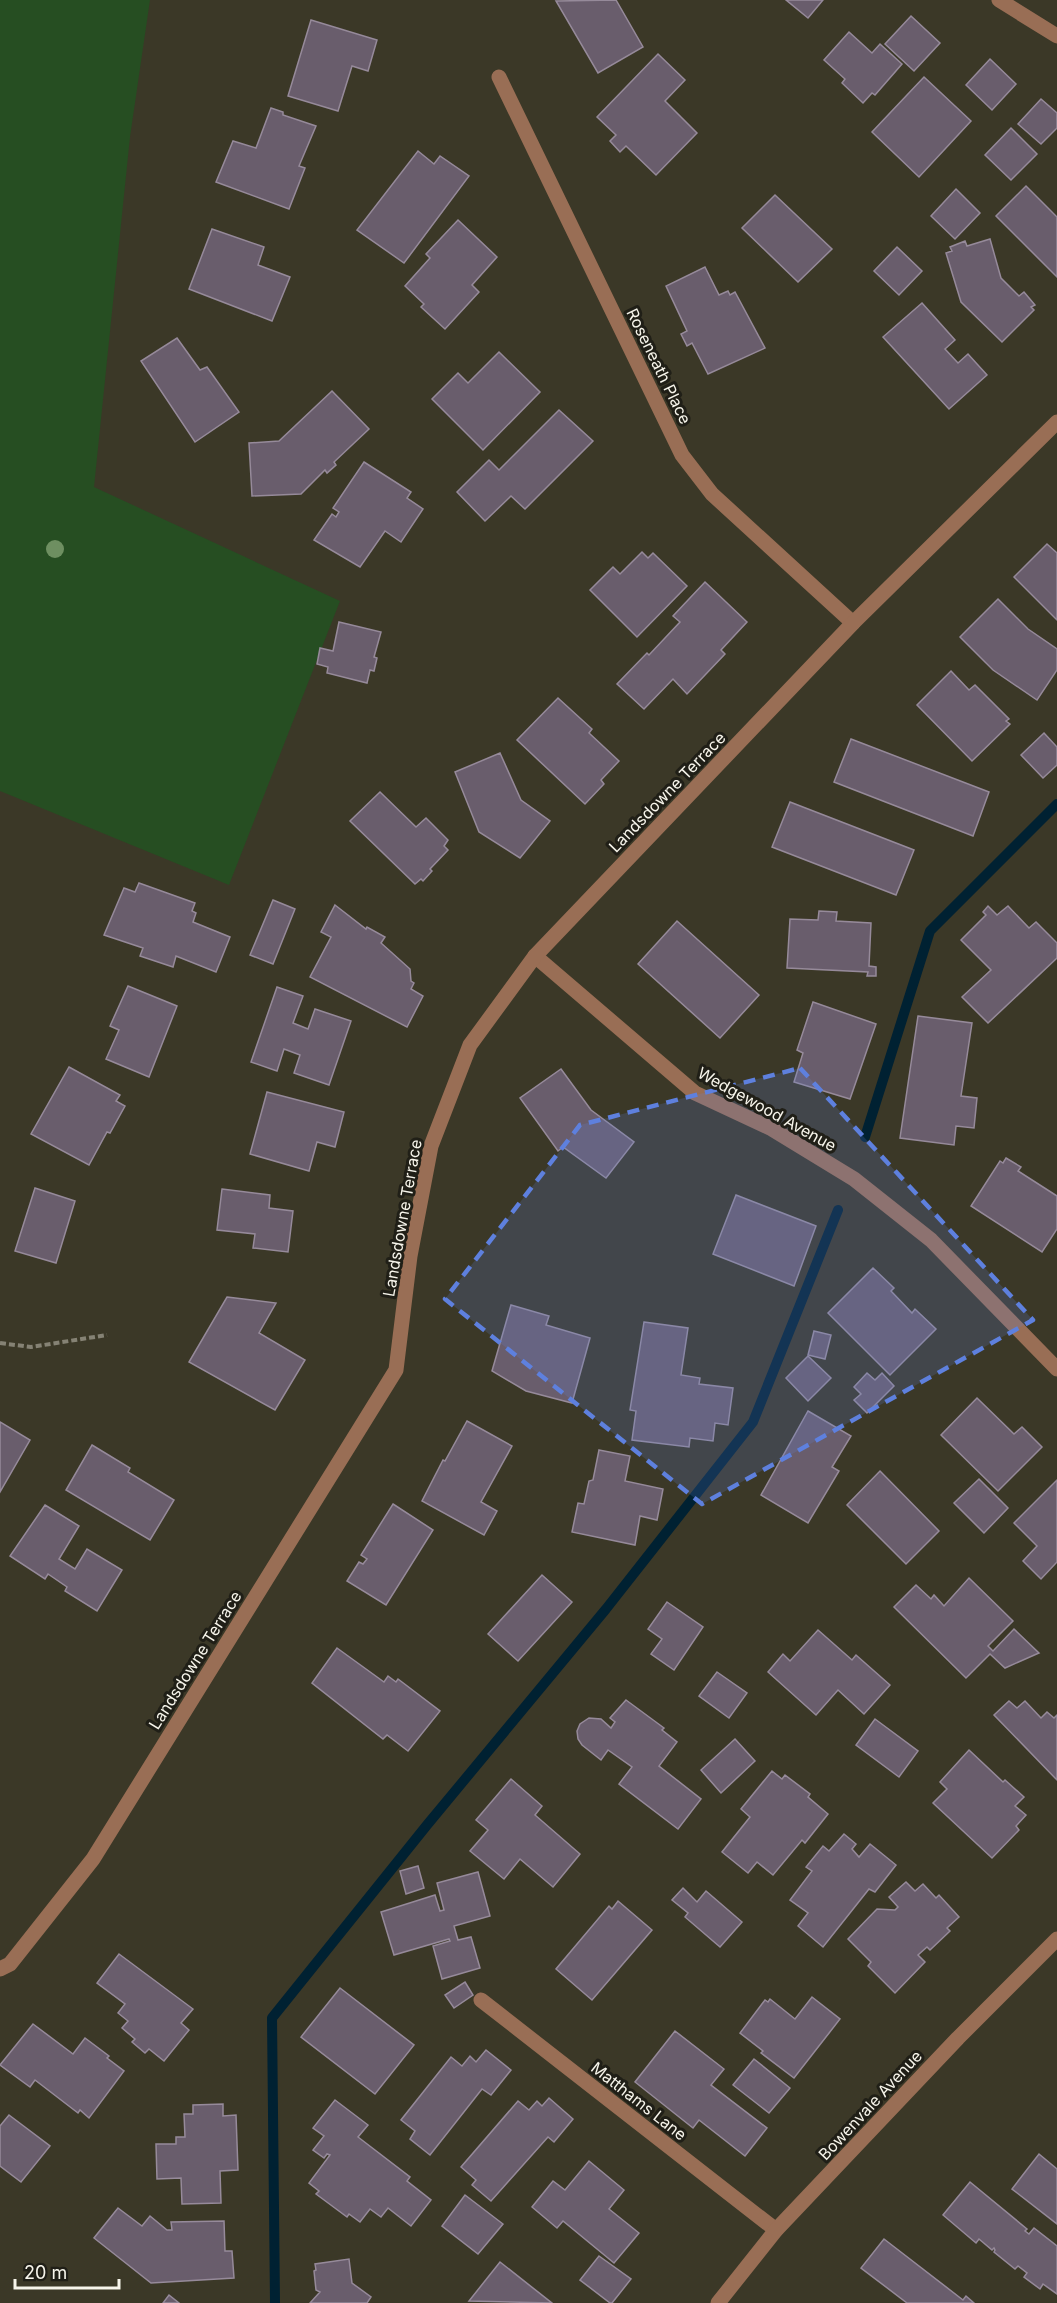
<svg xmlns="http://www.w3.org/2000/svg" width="1057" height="2303" viewBox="0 0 1057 2303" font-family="Inter,sans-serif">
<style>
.green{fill:#264e22}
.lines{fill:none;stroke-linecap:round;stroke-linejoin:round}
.stream{stroke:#002132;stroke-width:10}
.building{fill:#695d6c;stroke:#968a9a;stroke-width:1.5}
.path{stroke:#858274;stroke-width:4;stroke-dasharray:6 3;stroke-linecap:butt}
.minor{stroke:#996e55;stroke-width:15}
.tree{fill:#6e8f61}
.marked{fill:#5e80de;fill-opacity:0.2;stroke:#5e80de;stroke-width:4.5;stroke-dasharray:12 8;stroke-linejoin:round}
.labels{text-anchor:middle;stroke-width:6;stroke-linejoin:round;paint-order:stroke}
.street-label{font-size:16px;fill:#f7f5eb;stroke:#201f17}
</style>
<rect width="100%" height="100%" fill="#3b3827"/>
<!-- green -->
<path class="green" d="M0 0H150L130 137 94 487 340 601 229 885 0 791Z"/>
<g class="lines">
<!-- stream -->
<g class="stream">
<path d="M865 1137 930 931 1057 804"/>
<path d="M275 2303 272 2018 427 1825 606 1609 753 1422 838 1210"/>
</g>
</g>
<!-- building -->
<g class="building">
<path d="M616 0 643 47 598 73 556 1Z"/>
<path d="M786 0H823L808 18Z"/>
<path d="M911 16 940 43 914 71 885 44Z"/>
<path d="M311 20 377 40 368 71 352 66 338 111 288 96Z"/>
<path d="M849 32 872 53 880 44 902 64 875 95 872 93 863 103 842 83 845 79 824 60Z"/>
<path d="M658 54 685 80 665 101 697 133 656 175 626 146 620 152 610 141 616 135 597 117Z"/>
<path d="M990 59 1016 84 992 110 966 85Z"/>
<path d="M924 77 971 121 919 177 872 132Z"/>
<path d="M1041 99 1057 113V128L1041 144 1018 124Z"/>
<path d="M271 108 283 112V115L316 126 299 166 305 168 289 209 216 182 233 141 256 148Z"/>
<path d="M1011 128 1037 154 1011 180 985 155Z"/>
<path d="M418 151 434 164 440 156 469 176 404 263 357 230Z"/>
<path d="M1026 186 1057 217V277L996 216Z"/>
<path d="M956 189 980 213 955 239 931 216Z"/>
<path d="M775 195 832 249 798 282 742 228Z"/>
<path d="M458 220 497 257 472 285 479 292 445 329 421 307 424 304 405 286 430 258 426 254Z"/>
<path d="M212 229 264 247 258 265 290 277 272 321 189 289Z"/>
<path d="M990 239 1001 278 1019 296 1024 292 1035 305 1031 307 1034 310 1002 342 961 302 946 253 952 251 950 247 965 241 967 246Z"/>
<path d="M897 247 922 271 899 295 874 271Z"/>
<path d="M705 267 719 295 728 291 730 295 735 292 765 348 708 374 692 343 687 346 681 334 687 331 666 286Z"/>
<path d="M922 303 955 340 945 349 958 363 968 354 987 375 949 409 883 337Z"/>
<path d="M177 338 200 370 207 367 239 412 195 442 141 361Z"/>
<path d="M499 352 540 392 483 450 432 399 458 373 468 383Z"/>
<path d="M332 391 369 429 334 462 336 465 327 473 325 470 301 494 252 496 249 443 279 441Z"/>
<path d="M559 410 593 441 525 509 511 496 485 521 457 492 489 460 499 470Z"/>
<path d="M364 462 411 492 407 498 423 509 401 542 385 531 360 567 314 540 332 514 336 517 339 512 333 508Z"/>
<path d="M1047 544 1057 553V620L1014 577Z"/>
<path d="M642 552 648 558 653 553 687 586 637 637 590 590 613 567 620 574Z"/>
<path d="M705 582 747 622 721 650 725 654 687 694 673 679 644 709 617 684 647 653 649 655 680 622 673 616Z"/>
<path d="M998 599 1028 629 1057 649V670L1037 700 993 670 960 637Z"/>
<path d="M339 622 381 632 374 657 377 658 374 671 370 670 367 683 327 673 328 667 317 664 320 648 333 651Z"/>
<path d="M951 671 969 690 975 685 1009 719 1006 721 1010 724 972 761 917 705Z"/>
<path d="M558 698 592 729 589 733 619 761 601 780 604 784 585 804 517 740Z"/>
<path d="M1044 733 1057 747V765L1043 778 1021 755Z"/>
<path d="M851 739 989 792 973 836 834 782Z"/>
<path d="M500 753 521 800 550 821 520 858 479 832 455 772Z"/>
<path d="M380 792 416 827 426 818 448 840 444 846 448 850 430 869 432 871 423 881 421 879 415 884 350 821Z"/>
<path d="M790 802 914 850 896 895 772 847Z"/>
<path d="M139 883 195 903 192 911 196 913 193 922 230 937 216 972 176 956 173 967 140 956 143 948 104 935 124 888 135 892Z"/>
<path d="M273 900 295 909 273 964 250 955Z"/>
<path d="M335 905 366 929 367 927 385 937 381 943 410 969 411 981 414 983 411 989 423 996 407 1027 310 977 331 937 321 932Z"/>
<path d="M988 906 997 915 1008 906 1029 928 1036 922 1057 943V958L988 1023 962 997 991 970 961 940 986 915 983 912Z"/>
<path d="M819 911 837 912 836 921 871 923 869 966 876 967V976H867L868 972 787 968 790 919 818 920Z"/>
<path d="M677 921 759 995 720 1038 638 964Z"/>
<path d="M128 986 177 1006 149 1077 106 1059 119 1030 110 1026Z"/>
<path d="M277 987 303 996 293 1023 308 1029 315 1009 351 1021 329 1085 294 1073 300 1055 284 1049 277 1071 251 1062Z"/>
<path d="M813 1002 876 1024 850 1099 794 1082 803 1053 797 1050Z"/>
<path d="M918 1016 972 1023 961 1096 977 1098 974 1128 956 1126 954 1145 900 1138Z"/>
<path d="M69 1067 120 1095 116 1101 125 1106 110 1133 107 1132 89 1165 31 1134Z"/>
<path d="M561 1069 591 1110 634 1142 606 1178 563 1147 558 1151 520 1098Z"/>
<path d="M267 1092 344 1112 335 1147 317 1142 309 1171 250 1154Z"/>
<path d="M1006 1158 1021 1167 1018 1171 1057 1196V1229L1042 1252 971 1206 1000 1161 1003 1163Z"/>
<path d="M35 1188 75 1201 56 1263 15 1251Z"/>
<path d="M222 1189 270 1195 269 1208 293 1211 288 1252 253 1248 255 1234 217 1230Z"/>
<path d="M736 1195 816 1226 794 1286 713 1254Z"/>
<path d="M873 1268 894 1288 891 1291 912 1313 915 1309 936 1329 890 1375 828 1313Z"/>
<path d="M227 1297 276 1303 259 1333 305 1360 275 1410 189 1362Z"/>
<path d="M511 1305 549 1316 546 1325 590 1338 572 1403 526 1391 492 1371Z"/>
<path d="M644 1322 688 1328 681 1375 700 1378 699 1384 733 1388 728 1425 715 1423 713 1441 690 1438 689 1447 632 1440 636 1411 630 1410Z"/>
<path d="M814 1331 831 1335 825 1359 808 1355Z"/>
<path d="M808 1356 831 1378 808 1401 786 1378Z"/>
<path d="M867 1373 875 1380 882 1373 894 1386 867 1413 854 1400 861 1394 854 1387Z"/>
<path d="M977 1398 1014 1434 1022 1427 1042 1447 998 1491 941 1435Z"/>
<path d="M808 1411 851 1436 832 1467 839 1471 808 1523 761 1495Z"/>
<path d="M467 1421 512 1446 481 1502 497 1511 484 1535 422 1501 443 1460 445 1461Z"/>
<path d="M0 1422 30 1440 0 1492Z"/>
<path d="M92 1445 130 1468 128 1472 174 1500 150 1540 66 1490Z"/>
<path d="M599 1450 630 1456 625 1481 663 1489 657 1520 640 1516 635 1545 572 1532 578 1503 584 1504 589 1481 593 1480Z"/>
<path d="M880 1471 939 1531 906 1564 847 1505Z"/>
<path d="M979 1479 1008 1508 984 1533 954 1503Z"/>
<path d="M1057 1480V1562L1041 1579 1023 1561 1037 1546 1014 1523Z"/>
<path d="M393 1504 433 1530 386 1605 347 1581 359 1562 363 1564 367 1559 361 1555Z"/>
<path d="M45 1505 79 1526 59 1559 75 1569 87 1549 122 1570 97 1611 65 1591 67 1587 48 1574 45 1579 10 1556Z"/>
<path d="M542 1575 572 1602 518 1661 488 1634Z"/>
<path d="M969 1578 1013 1621 988 1646 993 1651 1014 1629 1039 1653 1005 1668 990 1654 966 1678 894 1607 916 1585 931 1599 934 1595 944 1606Z"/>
<path d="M667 1602 703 1627 674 1670 651 1654 662 1639 648 1629Z"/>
<path d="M818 1630 852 1660 856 1655 890 1685 864 1714 838 1690 816 1715 768 1672 783 1654 790 1661Z"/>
<path d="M337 1648 384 1682 388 1676 396 1682 398 1679 440 1711 408 1751 387 1735 383 1739 312 1683Z"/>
<path d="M717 1672 747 1693 729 1718 699 1696Z"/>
<path d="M626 1700 664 1728 662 1730 677 1742 659 1766 701 1799 678 1829 619 1784 632 1767 608 1750 601 1760 582 1745 578 1739 577 1731 580 1724 589 1718 601 1719 611 1728 615 1722 610 1718Z"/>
<path d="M1009 1701 1017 1708 1025 1701 1041 1718 1047 1712 1054 1718 1057 1715V1780L994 1715Z"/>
<path d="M875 1719 918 1751 899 1777 856 1745Z"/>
<path d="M735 1739 755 1761 721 1793 701 1770Z"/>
<path d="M969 1750 1003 1782 1005 1780 1024 1797 1015 1806 1026 1815 1016 1826 1019 1830 992 1858 933 1803 947 1789 940 1782Z"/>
<path d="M772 1771 782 1779 785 1775 810 1794 808 1797 828 1814 805 1843 802 1840 773 1875 757 1862 748 1873 722 1852 750 1817 741 1809Z"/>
<path d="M511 1779 542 1806 535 1815 580 1854 553 1887 520 1859 504 1879 470 1851 488 1830 476 1820Z"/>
<path d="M844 1834 856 1844 852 1849 859 1857 870 1844 896 1865 875 1892 869 1889 823 1947 798 1926 808 1913 790 1900 812 1871 806 1867 823 1846 829 1851Z"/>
<path d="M418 1866 424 1888 406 1894 400 1871Z"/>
<path d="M478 1872 490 1916 454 1926 458 1940 471 1937 480 1968 442 1979 433 1946 450 1941 449 1939 394 1955 381 1912 435 1895 440 1911 444 1910 437 1883Z"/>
<path d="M906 1882 915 1891 923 1884 936 1898 939 1895 959 1917 947 1928 950 1931 930 1950 927 1947 918 1955 925 1962 895 1993 868 1966 871 1962 848 1939 877 1909 895 1910 898 1907 889 1897Z"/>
<path d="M683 1888 697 1902 706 1891 742 1922 720 1947 685 1917 688 1913 672 1900Z"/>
<path d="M618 1901 652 1930 592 2000 556 1969 609 1906 612 1909Z"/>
<path d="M119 1954 193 2009 181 2023 189 2030 164 2061 149 2049 145 2053 132 2042 135 2039 122 2028 128 2021 118 2013 125 2004 97 1983Z"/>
<path d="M465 1982 473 1995 454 2008 445 1995Z"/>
<path d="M340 1988 414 2045 375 2094 301 2037Z"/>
<path d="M812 1997 840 2019 794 2078 761 2053 763 2051 740 2033 765 2000 768 2002 770 1999 795 2019Z"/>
<path d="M33 2024 73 2054 85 2038 109 2056 107 2058 124 2071 89 2118 80 2110 78 2113 35 2080 30 2087 0 2065Z"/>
<path d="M675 2031 724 2069 711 2085 767 2128 745 2156 699 2120 693 2128 635 2082Z"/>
<path d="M486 2050 511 2070 491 2095 482 2089 430 2155 410 2139 415 2131 401 2120 451 2057 462 2066 470 2056 476 2062Z"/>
<path d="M754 2059 790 2088 769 2113 733 2085Z"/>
<path d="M549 2098 573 2119 554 2142 548 2137 491 2201 472 2185 476 2180 461 2167 518 2101 529 2110 537 2101 542 2106Z"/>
<path d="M335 2100 368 2125 358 2137 410 2177 407 2181 431 2200 411 2226 388 2208 381 2217 370 2209 360 2222 349 2214 347 2217 316 2194 319 2191 309 2183 330 2155 327 2154 324 2158 313 2150 324 2136 313 2128Z"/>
<path d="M223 2104V2116L236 2115 238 2170 220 2171 221 2203 182 2204 181 2178 157 2179 156 2144H176V2137H185L184 2114H193V2105Z"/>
<path d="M9 2115 50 2146 21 2182 0 2166V2126Z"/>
<path d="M1039 2154 1057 2169V2224L1012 2189Z"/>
<path d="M589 2161 624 2190 609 2209 639 2233 614 2263 563 2221 557 2228 532 2207 553 2181 565 2190Z"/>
<path d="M970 2182 1027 2229 1025 2231 1029 2234 1034 2228 1057 2246V2294L1043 2284 1040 2289 1024 2277 1027 2273 1018 2266 1015 2269 994 2252 995 2250 994 2248 992 2250 979 2239 976 2243 943 2215Z"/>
<path d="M465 2195 503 2224 478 2254 442 2226Z"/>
<path d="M118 2208 142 2226 150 2216 167 2230H172L171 2222 224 2221 225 2251H232L234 2278 151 2283 94 2238Z"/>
<path d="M884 2239 963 2300 966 2296 974 2303H907L861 2268Z"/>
<path d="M599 2256 631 2279 612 2303H610L580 2280Z"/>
<path d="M349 2259 352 2283 371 2297 367 2303H310L320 2292 316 2290 314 2271 316 2270 315 2264Z"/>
<path d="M500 2262 552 2303 469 2301Z"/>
<path d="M169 2295 179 2303H163Z"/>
</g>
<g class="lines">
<!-- path -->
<path class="path" d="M0 1343 31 1347 107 1335"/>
<!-- minor -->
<g class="minor">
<path d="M999 0 1057 36"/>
<path d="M499 77 682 455 712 494 853 623"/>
<path d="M535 956 695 1093 772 1129 854 1179 931 1240 1057 1369"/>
<path d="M0 1969 10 1964 93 1859 396 1370 410 1256 431 1146 470 1045 535 956 853 623 1057 422"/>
<path d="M481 2000 776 2230"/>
<path d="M718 2303 776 2230 958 2038 1057 1939"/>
</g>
</g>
<!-- trees -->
<circle class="tree" cx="55" cy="549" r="9"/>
<!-- marked area -->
<path class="marked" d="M800 1068 1033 1320 702 1504 445 1299 580 1125Z"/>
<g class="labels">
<!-- street labels -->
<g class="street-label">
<text transform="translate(659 366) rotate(64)" y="6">Roseneath Place</text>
<text transform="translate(667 792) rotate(-46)" y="6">Landsdowne Terrace</text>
<text transform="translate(767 1109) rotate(29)" y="6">Wedgewood Avenue</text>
<text transform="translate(402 1218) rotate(-80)" y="6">Landsdowne Terrace</text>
<text transform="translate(195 1660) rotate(-58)" y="6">Landsdowne Terrace</text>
<text transform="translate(639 2101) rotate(38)" y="6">Matthams Lane</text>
<text transform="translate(870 2105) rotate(-47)" y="6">Bowenvale Avenue</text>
</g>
</g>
<!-- scale -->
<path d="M15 2279v9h104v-9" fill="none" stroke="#f7f5eb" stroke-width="3"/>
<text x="24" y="2279" font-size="18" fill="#f7f5eb" stroke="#201f17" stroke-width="4.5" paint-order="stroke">20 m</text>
</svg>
